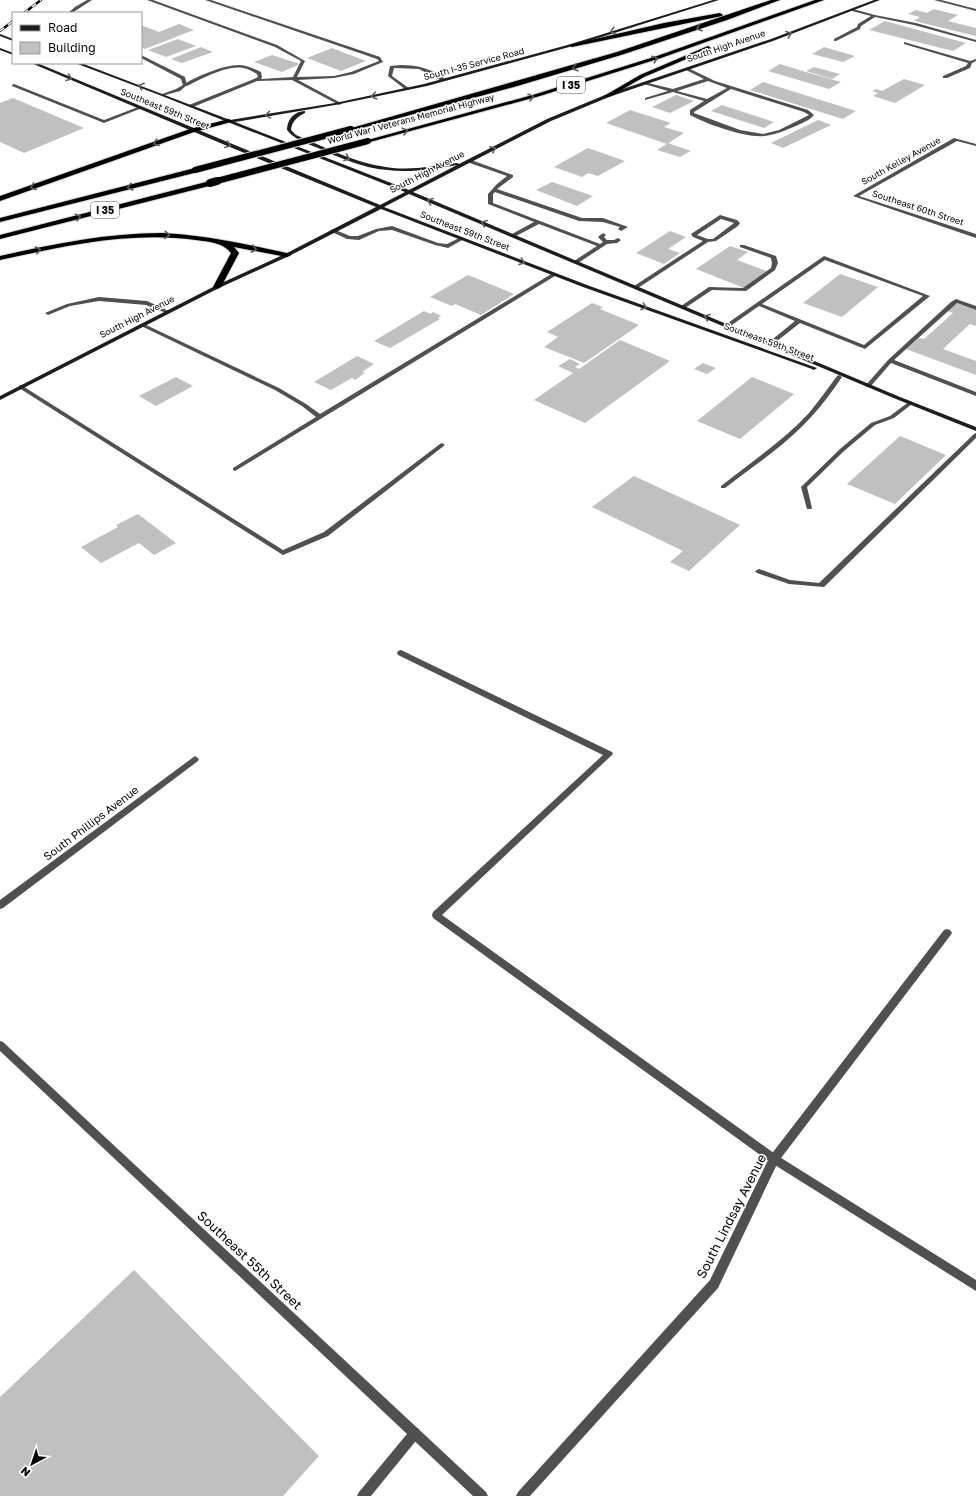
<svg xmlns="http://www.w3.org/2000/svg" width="976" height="1496" viewBox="0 0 976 1496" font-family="'Golos Text',sans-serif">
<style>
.building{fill:#c0c0c0}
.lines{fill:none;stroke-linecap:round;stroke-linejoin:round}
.highway-casing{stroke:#dbdbdb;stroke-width:2}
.lane{fill:#505050;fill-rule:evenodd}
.street{fill:#505050;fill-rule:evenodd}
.secondary{fill:#1d1d1d;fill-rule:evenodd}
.highway{fill:#000;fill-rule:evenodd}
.rail-casing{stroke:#000;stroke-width:2.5}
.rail{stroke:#fff;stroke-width:1.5;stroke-dasharray:5;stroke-linecap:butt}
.highway-bridge-far1-casing{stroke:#dbdbdb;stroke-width:8;stroke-linecap:butt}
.highway-bridge-casing{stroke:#dbdbdb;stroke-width:10;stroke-linecap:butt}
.highway-bridge-far1{stroke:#000;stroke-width:6}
.highway-bridge{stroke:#000;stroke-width:8}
.oneway{stroke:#595959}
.oneway2{stroke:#616161}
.labels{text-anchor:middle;stroke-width:3;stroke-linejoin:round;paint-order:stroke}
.far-street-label{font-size:9px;fill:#000;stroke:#fff}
.shield{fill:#fff;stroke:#4c4c4c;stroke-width:1}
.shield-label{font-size:10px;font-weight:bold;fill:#000}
.street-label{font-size:11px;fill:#000;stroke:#fff}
.near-street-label{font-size:13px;fill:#000;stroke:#fff}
</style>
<rect width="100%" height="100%" fill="#fff"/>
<!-- building -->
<g class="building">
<path d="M934 9 958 15 948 21 976 28V36L914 21 920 17 908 14 916 10 927 13Z"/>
<path d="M885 21 966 43 953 51 869 30Z"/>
<path d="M179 24 194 30 145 49 141 47V25L159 32Z"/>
<path d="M178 39 196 46 166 57 148 50Z"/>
<path d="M201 47 213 52 182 63 171 59Z"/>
<path d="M824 47 855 56 843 62 812 54Z"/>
<path d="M332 48 366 61 341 71 307 58Z"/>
<path d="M272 55 300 64 282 72 254 62Z"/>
<path d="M780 64 806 72 841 82 829 89 768 71Z"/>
<path d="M814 67 840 74 832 79 806 71Z"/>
<path d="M904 79 925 85 895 103 873 96 878 93 872 91 876 89 882 91Z"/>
<path d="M763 82 856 111 843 119 750 90Z"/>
<path d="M676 95 694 101 670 113 652 107Z"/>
<path d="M13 98 84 128 24 153 0 142V103Z"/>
<path d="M722 105 774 122 764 128 711 111Z"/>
<path d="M630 110 671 123 664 127 684 133 667 144 606 123Z"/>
<path d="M818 120 831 125 783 148 771 143Z"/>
<path d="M668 143 691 151 680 157 657 150Z"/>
<path d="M588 148 625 161 598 176 588 173 582 177 554 167Z"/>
<path d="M552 182 593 196 577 206 536 190Z"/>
<path d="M670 231 686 237 668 249 680 253 664 264 636 253Z"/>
<path d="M730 246 748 252 737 260 767 271 744 288 696 269Z"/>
<path d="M840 274 878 287 842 317 803 303Z"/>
<path d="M468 275 514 294 481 315 455 304 452 306 430 297Z"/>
<path d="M592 303 603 307 600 309 639 325 584 363 544 347 558 337 547 332Z"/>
<path d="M956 303 976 310V326L970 324 943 349 976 361V375L906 349 919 338 924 339 953 313 947 311Z"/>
<path d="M424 311 430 314 433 312 441 316 438 318 440 319 390 348 374 341Z"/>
<path d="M620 340 670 361 585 423 534 400 573 373 558 366 570 359 580 364 575 367 579 369Z"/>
<path d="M357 356 374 364 362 372 365 373 355 380 352 378 331 390 314 382Z"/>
<path d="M703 363 716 368 707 374 694 369Z"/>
<path d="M176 377 193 386 156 406 139 396Z"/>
<path d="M752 377 794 394 740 439 697 421Z"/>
<path d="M900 436 946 455 895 504 847 484Z"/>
<path d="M634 476 740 525 689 571 670 562 683 551 592 507Z"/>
<path d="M138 514 176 543 154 555 139 543 101 563 81 547 118 527 116 525Z"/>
<path d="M134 1270 319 1456 283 1496H0V1397Z"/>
</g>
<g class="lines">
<!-- highway casing -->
<g class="highway-casing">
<g id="highway">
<path d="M771 0H780L727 20 621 55 514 87 351 131 348 129 617 52Z"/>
<path d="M815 0H824L661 58 540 96 370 142H366L364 141 536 94 657 56Z"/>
<path d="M720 13 723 15 722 16 572 47 569 45 664 23Z"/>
<path d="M708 46 711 48 710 49 644 77 609 97 604 96 640 75Z"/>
<path d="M229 119 232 121 231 122 194 132 0 201V196L190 129Z"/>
<path d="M195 168H198V172L0 222V218Z"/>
<path d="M210 181 214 183 213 185 0 239V235Z"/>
<path d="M162 233C204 235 245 244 287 253L291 255 287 257 234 247 239 253 221 287 217 289 213 287 231 253C222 242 209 242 196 240 130 231 64 246 0 260V256C54 244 107 233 162 233Z"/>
</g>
</g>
<!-- lane -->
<g class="lane">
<path d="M147 0H153L277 45 305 61 297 77 334 76 351 72 379 61 377 59 205 0H211L380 57 383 62 354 74 334 78 298 80 341 103V104L339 105 292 80 257 81 193 107H189V105L254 79 258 77 257 74C252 71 248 69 243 68 226 65 202 79 187 86L183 85C194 77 226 64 240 65 247 65 254 69 261 72L262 77 261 79 293 77 301 61 275 47Z"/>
<path d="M853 9 875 15 916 23 976 40V42L914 25 875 17 861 26 860 29 836 41H834V39L857 27 858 24 871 16 852 11Z"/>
<path d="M904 42 970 61 976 59V61L972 63 970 68 947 78H943V76L966 66 968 63 904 44Z"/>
<path d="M401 65C418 65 433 69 446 80L442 81 419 69 394 68 392 76 410 89 406 90 388 76 390 66Z"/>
<path d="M688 68 715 81 808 110 814 115C810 120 802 123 796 126 786 130 775 135 764 136 746 138 706 124 690 115V110L704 101 673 92 645 100V98L668 91 644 84V82L673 89 704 79 686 70V69ZM708 81 727 88 707 99 677 91ZM731 89 804 112 809 115 779 130 763 134 740 130 694 113V112Z"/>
<path d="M14 84 104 120 138 107 142 108 104 123 12 86V85Z"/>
<path d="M467 160H471L513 175V177L497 189 582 218H603L628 227 621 231 618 229 620 227 603 222 579 221 495 192 493 194V203L600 244 603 242 598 237 603 233 606 235 604 237 607 240H614L618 238 621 240 617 243 607 244 578 263H574V261L597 246 539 224 516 236H512V234L534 222 488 204V194L497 184 507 176 467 162Z"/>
<path d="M720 215 737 220 740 223 738 226 716 241 708 242 638 288H634V286L703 241 693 237 691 234ZM721 219 734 223 713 239H708L697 235Z"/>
<path d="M392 226 438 243 447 244 459 238 464 239 448 248 435 245 392 230 379 231 359 240 347 239 330 231 333 229 350 236H358L376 229Z"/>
<path d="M740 245H744L776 256 778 263 775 270 746 291 712 290 685 308H681V306L709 287 743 288 771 268 772 263 771 258 740 247Z"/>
<path d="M824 256 930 296 865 349 800 323 772 345H768V343L795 321 759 306 729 327H725V325ZM825 260 923 296 864 345 762 304Z"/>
<path d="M553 273 556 275 555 276 235 471 233 470V468L316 417 302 406 275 390 139 325 144 324 279 388 306 404 320 414Z"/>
<path d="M99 297 147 301 171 312 166 313 146 305 99 301 70 306 48 315 45 313 67 304Z"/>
<path d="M956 299 976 306V310L957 303 894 360 976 392V396L891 363 870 387H866V385L888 360 951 302Z"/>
<path d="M839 375 842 377C833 390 823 404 812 416 787 444 755 465 725 488H721V486C751 462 783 441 809 413 819 401 828 388 837 376Z"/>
<path d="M21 385 283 550 324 532 440 444 442 443 445 445 328 536 283 555 19 388V386Z"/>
<path d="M910 401 912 402V404L894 418 875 425 844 451 807 487 812 508 811 509H807L801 487 802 486 840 449 871 423 890 416Z"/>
<path d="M976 433V438L824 587 789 584 757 573 755 571 759 569 790 580 819 583 974 434Z"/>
<path d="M401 650 612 752 613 754 442 915 778 1156 976 1280V1291L770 1162 433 918 432 915 433 912 603 755 398 655 397 653 398 651Z"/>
<path d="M415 1427 419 1429 421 1433 419 1437 371 1496H357L359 1492 411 1429Z"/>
</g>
<!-- street -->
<g class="street">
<path d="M87 0H92L72 13H68L75 7Z"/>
<path d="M934 0H941L976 9V11Z"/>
<path d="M141 55 185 77 187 85 180 91 162 96V94L176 89 183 85 181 79 141 58Z"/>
<path d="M954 138 976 144V146L957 141 859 196 976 234V238L853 196Z"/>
<path d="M195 756 199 759 198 761 3 908 0 909V900Z"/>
<path d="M947 929 950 930 952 933 950 936 778 1162 718 1288 530 1496H516L518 1492 710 1280 770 1156 944 930Z"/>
<path d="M0 1041 3 1042 486 1492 488 1496H473L0 1051Z"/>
</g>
<!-- secondary -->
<g class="secondary">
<path d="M713 0H719L573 46 427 86 335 105 235 122 409 190 457 165C434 169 410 173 387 170 363 168 340 158 318 148 306 143 295 140 287 130 287 120 294 111 305 111V113C297 117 292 121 291 130L296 135C325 147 354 163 386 167 409 171 434 166 457 163L459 164 547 119 605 95 771 39 874 0H880L773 41 609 97 551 121 413 192 900 397 976 427V431L896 399 409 194 384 207 587 285 817 368 814 370 812 369 583 287 381 209 289 256 219 288 0 400V396L215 286 285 254 376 207 225 145 31 63H37L380 205 405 192 162 96 75 63H81L230 120 335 103 424 84 571 44Z"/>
<path d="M0 34 13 39V41L0 36Z"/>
<path d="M0 48 13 53V55L0 50Z"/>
</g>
<!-- highway -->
<use href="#highway" class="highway"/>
<!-- rail casing -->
<g class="rail-casing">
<g id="rail">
<path d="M24 13 41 0"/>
<path d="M0 31 13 21"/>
</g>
</g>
<!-- rail -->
<use href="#rail" class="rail"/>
<!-- highway-bridge-far1 casing -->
<g class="highway-bridge-far1-casing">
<g id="highway-bridge-far1">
<path d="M195 170 351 129"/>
<path d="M213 182 368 141"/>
</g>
</g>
<!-- highway-bridge casing -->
<g class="highway-bridge-casing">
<path id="highway-bridge" d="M210 183 217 181"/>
</g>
<!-- highway-bridge-far1 -->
<use href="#highway-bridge-far1" class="highway-bridge-far1"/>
<!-- highway-bridge -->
<use href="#highway-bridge" class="highway-bridge"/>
</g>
<!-- one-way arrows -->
<defs><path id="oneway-chevron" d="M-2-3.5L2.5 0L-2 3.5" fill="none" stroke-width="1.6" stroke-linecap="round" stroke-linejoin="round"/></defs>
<g class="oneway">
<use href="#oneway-chevron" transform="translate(699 28) rotate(161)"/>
<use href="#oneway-chevron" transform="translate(655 59) rotate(-18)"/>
<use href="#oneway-chevron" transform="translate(575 68) rotate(164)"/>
<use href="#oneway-chevron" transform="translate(531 97) rotate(-16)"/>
<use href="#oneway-chevron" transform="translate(405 131) rotate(-15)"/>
<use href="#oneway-chevron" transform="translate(156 143) rotate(160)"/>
<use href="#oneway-chevron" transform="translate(33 187) rotate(160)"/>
<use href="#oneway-chevron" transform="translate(130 187) rotate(166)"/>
<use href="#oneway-chevron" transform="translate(78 217) rotate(-15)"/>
<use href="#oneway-chevron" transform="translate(167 235) rotate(4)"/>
<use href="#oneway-chevron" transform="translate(254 249) rotate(11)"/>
<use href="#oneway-chevron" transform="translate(38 250) rotate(-13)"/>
</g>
<g class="oneway2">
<use href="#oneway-chevron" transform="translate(613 31) rotate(164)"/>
<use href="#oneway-chevron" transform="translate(789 34) rotate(-20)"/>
<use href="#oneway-chevron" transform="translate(69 78) rotate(23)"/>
<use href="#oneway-chevron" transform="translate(141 86) rotate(-160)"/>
<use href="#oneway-chevron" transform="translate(374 96) rotate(168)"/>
<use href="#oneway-chevron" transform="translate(268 115) rotate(171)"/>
<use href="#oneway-chevron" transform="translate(228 145) rotate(22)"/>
<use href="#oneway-chevron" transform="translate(493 149) rotate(-27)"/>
<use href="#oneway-chevron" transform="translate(347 158) rotate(21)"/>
<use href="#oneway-chevron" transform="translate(430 201) rotate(-159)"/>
<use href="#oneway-chevron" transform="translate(484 223) rotate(-157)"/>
<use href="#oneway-chevron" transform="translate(522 262) rotate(21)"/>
<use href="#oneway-chevron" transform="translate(644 307) rotate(20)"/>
<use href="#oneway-chevron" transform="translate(707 317) rotate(-157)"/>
</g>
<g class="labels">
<!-- far-street labels -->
<g class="far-street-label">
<text transform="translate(726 46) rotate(-19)" y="3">South High Avenue</text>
<text transform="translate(474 64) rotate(-15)" y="3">South I-35 Service Road</text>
<text transform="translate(165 109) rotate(22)" y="3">Southeast 59th Street</text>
<text transform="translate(411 119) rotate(-15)" y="3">World War I Veterans Memorial Highway</text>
<text transform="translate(901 161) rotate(-29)" y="3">South Kelley Avenue</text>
<text transform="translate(427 172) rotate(-27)" y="3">South High Avenue</text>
<text transform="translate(918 208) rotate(18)" y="3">Southeast 60th Street</text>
<text transform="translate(465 231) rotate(21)" y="3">Southeast 59th Street</text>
<text transform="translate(137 317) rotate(-27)" y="3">South High Avenue</text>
<text transform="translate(769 342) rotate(20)" y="3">Southeast 59th Street</text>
</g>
<!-- shield labels -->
<g class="shield">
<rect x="557" y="77" width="28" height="16" rx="3"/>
<rect x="91" y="202" width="28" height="16" rx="3"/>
</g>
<g class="shield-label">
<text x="571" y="89">I 35</text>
<text x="105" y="214">I 35</text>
</g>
<!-- street labels -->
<g class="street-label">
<text transform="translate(91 823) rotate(-37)" y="4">South Phillips Avenue</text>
</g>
<!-- near-street labels -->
<g class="near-street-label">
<text transform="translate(731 1216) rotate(-63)" y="5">South Lindsay Avenue</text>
<text transform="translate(250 1260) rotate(43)" y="5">Southeast 55th Street</text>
</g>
</g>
<!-- legend -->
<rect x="12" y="12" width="130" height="52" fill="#ffffff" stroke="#999999"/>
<rect x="20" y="25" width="20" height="6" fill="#1d1d1d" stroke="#999999"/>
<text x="48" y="32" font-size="12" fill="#000000">Road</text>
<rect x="20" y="42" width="20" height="12" fill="#c0c0c0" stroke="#999999"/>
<text x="48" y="52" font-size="12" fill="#000000">Building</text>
<!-- north arrow -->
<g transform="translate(32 1464) rotate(220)" stroke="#ffffff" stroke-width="3" paint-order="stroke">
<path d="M0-3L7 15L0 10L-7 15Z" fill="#000000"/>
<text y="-6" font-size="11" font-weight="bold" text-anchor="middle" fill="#000000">N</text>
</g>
</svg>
